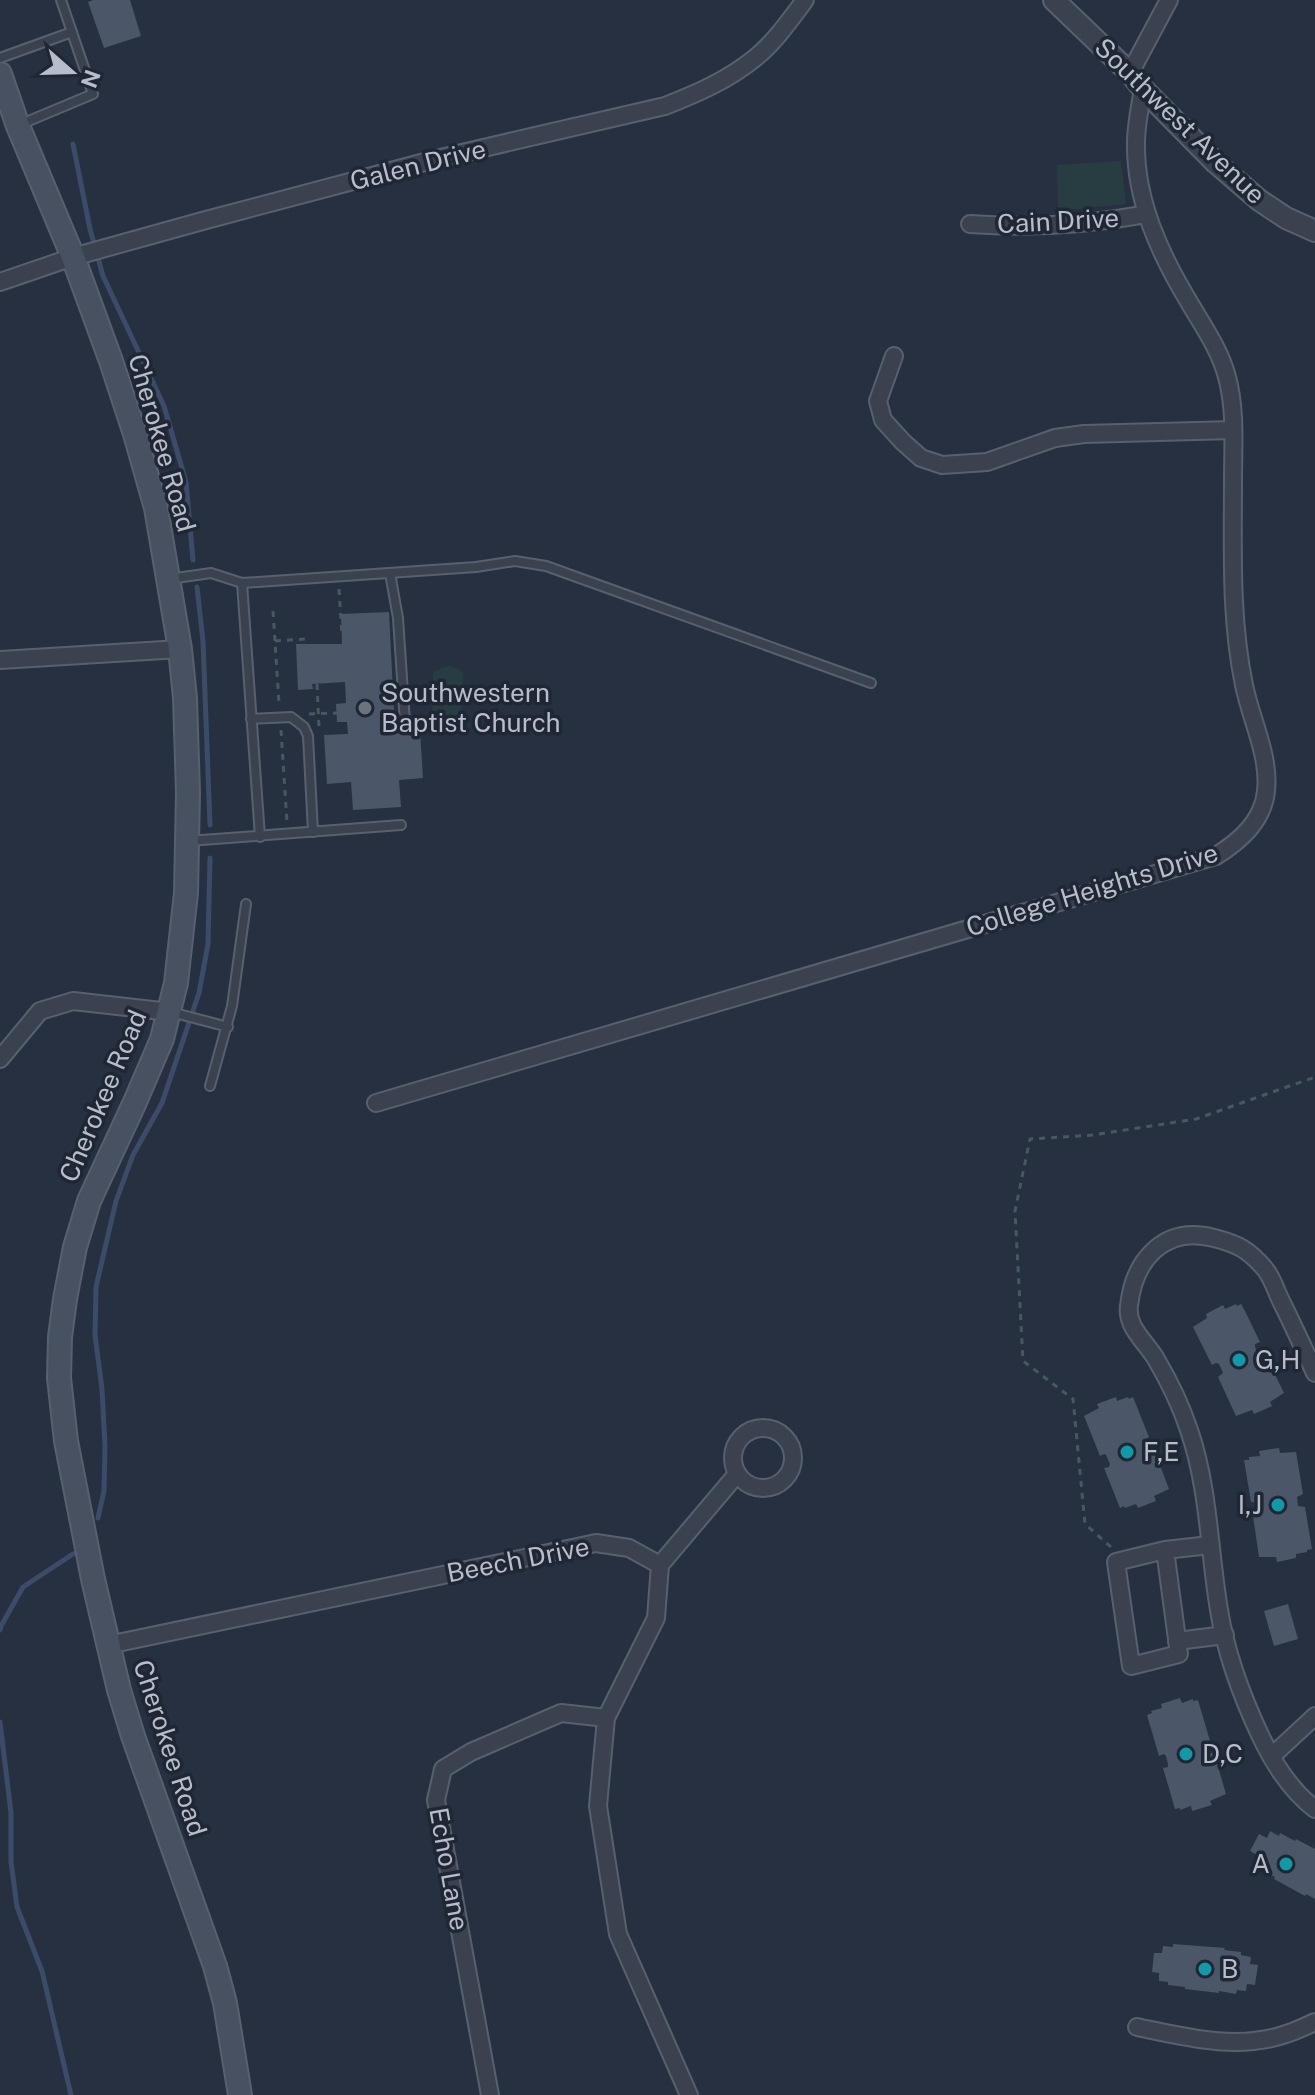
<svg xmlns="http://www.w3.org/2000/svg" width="1315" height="2095" viewBox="0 0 1315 2095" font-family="'Public Sans',sans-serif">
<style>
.green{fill:#283d41}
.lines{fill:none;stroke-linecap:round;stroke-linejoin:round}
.stream{stroke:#3c4c68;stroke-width:5}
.building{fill:#4c5669}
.service-casing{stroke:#58606d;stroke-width:12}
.minor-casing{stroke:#58606d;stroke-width:20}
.tertiary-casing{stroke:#58606d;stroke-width:24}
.secondary-casing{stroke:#58606d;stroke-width:26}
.path{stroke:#465a5e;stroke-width:3;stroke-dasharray:6 6;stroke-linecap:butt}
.service{stroke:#3a4250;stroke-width:8}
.minor{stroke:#3a4250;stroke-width:16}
.tertiary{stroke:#3a4250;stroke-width:20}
.secondary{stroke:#485162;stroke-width:22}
.worship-dot{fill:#6b7280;stroke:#1f2735;stroke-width:3}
.culture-dot{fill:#0f9aa8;stroke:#1f2735;stroke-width:3}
.labels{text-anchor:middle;stroke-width:7;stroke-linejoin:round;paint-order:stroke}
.street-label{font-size:26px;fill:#b7bdca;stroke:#1f2735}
.poi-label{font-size:26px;fill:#b7bdca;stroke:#1f2735;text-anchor:start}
</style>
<rect width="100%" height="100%" fill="#263040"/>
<!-- green -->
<g class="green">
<path d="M1121 161 1126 204 1058 211 1057 165Z"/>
<path d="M450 665 460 670 463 674 461 714 456 723H450L449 726 446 723 434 720 432 715 433 672Z"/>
</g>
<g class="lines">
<!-- stream -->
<g class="stream">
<path d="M73 144 90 229 103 276 164 406 186 482 193 560"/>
<path d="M197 587 203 641 210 825"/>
<path d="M98 1518 104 1491 105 1446 102 1389 95 1335 96 1287 116 1201 133 1155 162 1103 199 993 208 944 210 858"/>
<path d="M0 1630 1 1626 23 1587 73 1554"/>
<path d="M0 1722 11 1813V1862L17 1907 42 1971 71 2095"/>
</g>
</g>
<!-- building -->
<g class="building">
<path d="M93 0H130L141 36 104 48 88 2Z"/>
<path d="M389 612 395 731 420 730 423 778 399 780 401 807 353 810 351 782 327 784 324 735 348 734 347 722H337L336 704 346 703 345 682 312 684 313 689 298 690 296 644H342L341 614Z"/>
<path d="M1236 1304 1237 1306 1241 1304 1245 1311 1260 1342 1255 1344V1347L1258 1355 1261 1356 1265 1354 1284 1393 1270 1402 1272 1406 1254 1414 1252 1410 1236 1416 1218 1377 1223 1373 1219 1364 1216 1363 1212 1365 1193 1327 1207 1318 1206 1314 1223 1305 1225 1309Z"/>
<path d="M1116 1397 1117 1401 1128 1397 1129 1399 1133 1397 1149 1437 1143 1441 1147 1450 1149 1451 1154 1449 1169 1489 1154 1496 1156 1501 1138 1508 1136 1504 1125 1508 1124 1506 1120 1508 1104 1468 1109 1467 1110 1464 1106 1455 1104 1454 1100 1456 1084 1416 1099 1408 1097 1404Z"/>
<path d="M1279 1448 1280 1453 1296 1452 1303 1494 1297 1497 1298 1506 1305 1507 1312 1549 1307 1550V1552L1296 1554V1558L1277 1562 1276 1557H1259L1253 1516 1258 1515 1259 1512 1258 1503 1251 1502 1244 1460H1249V1457L1260 1456 1259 1451Z"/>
<path d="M1288 1604 1298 1639 1274 1646 1264 1611Z"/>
<path d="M1180 1698 1182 1703 1193 1699V1701L1198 1700 1210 1741 1204 1744 1207 1753H1214L1226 1794 1210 1801 1212 1805 1192 1811 1191 1806 1180 1810V1808L1175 1809 1163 1768 1168 1767V1764L1166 1756 1164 1754 1159 1756 1147 1715 1152 1713 1151 1711 1162 1708 1161 1704Z"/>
<path d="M1270 1831 1279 1836 1280 1833 1295 1841 1296 1839 1315 1849V1899L1306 1894 1305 1896 1274 1879 1275 1877 1261 1869 1262 1866 1253 1862 1257 1855 1250 1851 1259 1834 1267 1838Z"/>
<path d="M1173 1944 1225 1948 1224 1950 1241 1952V1955L1251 1957 1250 1964 1258 1965 1255 1985 1247 1984 1246 1991 1237 1990 1236 1994 1219 1991V1993L1185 1989V1987L1168 1985V1982L1159 1981V1973L1152 1972 1154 1953H1162L1163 1946 1173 1947Z"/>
</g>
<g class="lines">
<!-- service casing -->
<g class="service-casing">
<g id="service">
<path d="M0 58 72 32"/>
<path d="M19 125 93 94 61 0"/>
<path d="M390 573 398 618 405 723"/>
<path d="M169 579 211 573 242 583 476 567 515 561 546 566 871 683"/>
<path d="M242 583 260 837"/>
<path d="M251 719 291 717 304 727 308 736 313 832"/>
<path d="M188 841 401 825"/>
<path d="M171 1012 228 1027"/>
<path d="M210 1086 232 1006 246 904"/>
</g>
</g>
<!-- minor casing -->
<g class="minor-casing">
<g id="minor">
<path d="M1130 73 1169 0"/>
<path d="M970 224C1029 228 1088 225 1147 214"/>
<path d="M0 282 73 257 206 220 436 159 665 106C698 93 728 80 755 58 774 43 790 20 805 0"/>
<path d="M894 356 878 401 883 420 903 442 921 458 942 465 987 462 1055 438 1084 434 1233 430"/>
<path d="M0 660 180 649"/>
<path d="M0 1059 40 1011 73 1001 170 1012"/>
<path d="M376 1103 1216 856C1240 841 1263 821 1266 791 1270 756 1251 720 1244 685 1230 618 1233 548 1233 480 1233 446 1236 410 1227 377 1220 350 1203 326 1189 302 1160 254 1135 200 1136 143 1136 125 1140 107 1143 89"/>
<path d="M1315 1373C1304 1349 1293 1325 1281 1301 1276 1291 1272 1277 1265 1269 1249 1250 1238 1244 1214 1238 1165 1225 1134 1259 1129 1306 1126 1327 1146 1342 1156 1359 1169 1381 1181 1406 1189 1430 1209 1488 1209 1550 1219 1610 1226 1654 1242 1697 1261 1737 1274 1764 1291 1791 1315 1809"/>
<circle cx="763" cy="1458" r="30"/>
<path d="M1165 1550 1179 1654 1131 1666 1116 1562 1165 1550 1210 1545"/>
<path d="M660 1565 656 1618 606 1718 598 1806 618 1934 689 2095"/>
<path d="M660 1565 737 1474"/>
<path d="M1177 1641 1225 1635"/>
<path d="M108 1645 596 1543 629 1548 660 1565"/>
<path d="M1272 1756 1315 1716"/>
<path d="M1137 2027C1185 2037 1238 2051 1286 2034 1296 2031 1306 2026 1315 2022"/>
<path d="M490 2095 436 1800 443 1769 471 1752 561 1713 606 1718"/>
</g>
</g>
<!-- tertiary casing -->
<g class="tertiary-casing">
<path id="tertiary" d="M1054 0 1130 73 1143 89 1216 163 1259 200 1286 218 1315 231"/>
</g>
<!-- secondary casing -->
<g class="secondary-casing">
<path id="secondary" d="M0 74 18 126 73 257 111 361 135 434 156 508 180 649 185 698 188 793 186 893 176 983 162 1039 135 1102 89 1201 75 1247 65 1299 60 1337 59 1378 66 1441 93 1579 119 1690 133 1736 215 1966 225 2003 240 2095"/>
</g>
<!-- path -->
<g class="path">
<path d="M339 589 342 636"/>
<path d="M273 611 279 703"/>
<path d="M275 641 305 639V644"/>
<path d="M317 684 319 728"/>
<path d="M309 714 337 713"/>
<path d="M281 730 287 822"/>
<path d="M1111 1547 1085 1524 1073 1399 1023 1361 1015 1211 1030 1139 1093 1135 1196 1119 1315 1077"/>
</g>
<!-- service -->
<use href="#service" class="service"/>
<!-- minor -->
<use href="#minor" class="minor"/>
<!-- tertiary -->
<use href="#tertiary" class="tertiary"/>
<!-- secondary -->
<use href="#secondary" class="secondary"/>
</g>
<!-- markers -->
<circle class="worship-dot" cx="365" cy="708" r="8"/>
<g class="culture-dot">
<circle cx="1239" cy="1360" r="8"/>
<circle cx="1127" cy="1452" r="8"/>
<circle cx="1278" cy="1505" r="8"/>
<circle cx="1186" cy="1754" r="8"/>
<circle cx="1286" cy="1864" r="8"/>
<circle cx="1205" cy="1969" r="8"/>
</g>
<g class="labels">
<!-- street labels -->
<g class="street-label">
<text transform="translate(1180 121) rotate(44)" y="9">Southwest Avenue</text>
<text transform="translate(418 165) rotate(-14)" y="9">Galen Drive</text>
<text transform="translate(1058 221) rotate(-3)" y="9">Cain Drive</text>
<text transform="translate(162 443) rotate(74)" y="9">Cherokee Road</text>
<text transform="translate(1092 890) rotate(-17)" y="9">College Heights Drive</text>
<text transform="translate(103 1096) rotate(-67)" y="9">Cherokee Road</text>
<text transform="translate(518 1560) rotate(-11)" y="9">Beech Drive</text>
<text transform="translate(170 1748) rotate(72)" y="9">Cherokee Road</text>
<text transform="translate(449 1869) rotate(80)" y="9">Echo Lane</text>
</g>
<!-- poi labels -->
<g class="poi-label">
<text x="381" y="702">Southwestern<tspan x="381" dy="30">Baptist Church</tspan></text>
<text x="1255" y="1369">G,H</text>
<text x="1143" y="1461">F,E</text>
<text x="1262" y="1514" text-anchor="end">I,J</text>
<text x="1202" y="1763">D,C</text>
<text x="1270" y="1873" text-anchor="end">A</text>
<text x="1221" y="1978">B</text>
</g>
</g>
<!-- north arrow -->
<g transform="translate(72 72) rotate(110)" stroke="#1f2735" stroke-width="6" paint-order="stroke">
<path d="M0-6L14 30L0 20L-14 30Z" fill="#b7bdca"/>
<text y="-12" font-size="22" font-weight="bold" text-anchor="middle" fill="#b7bdca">N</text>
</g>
</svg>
